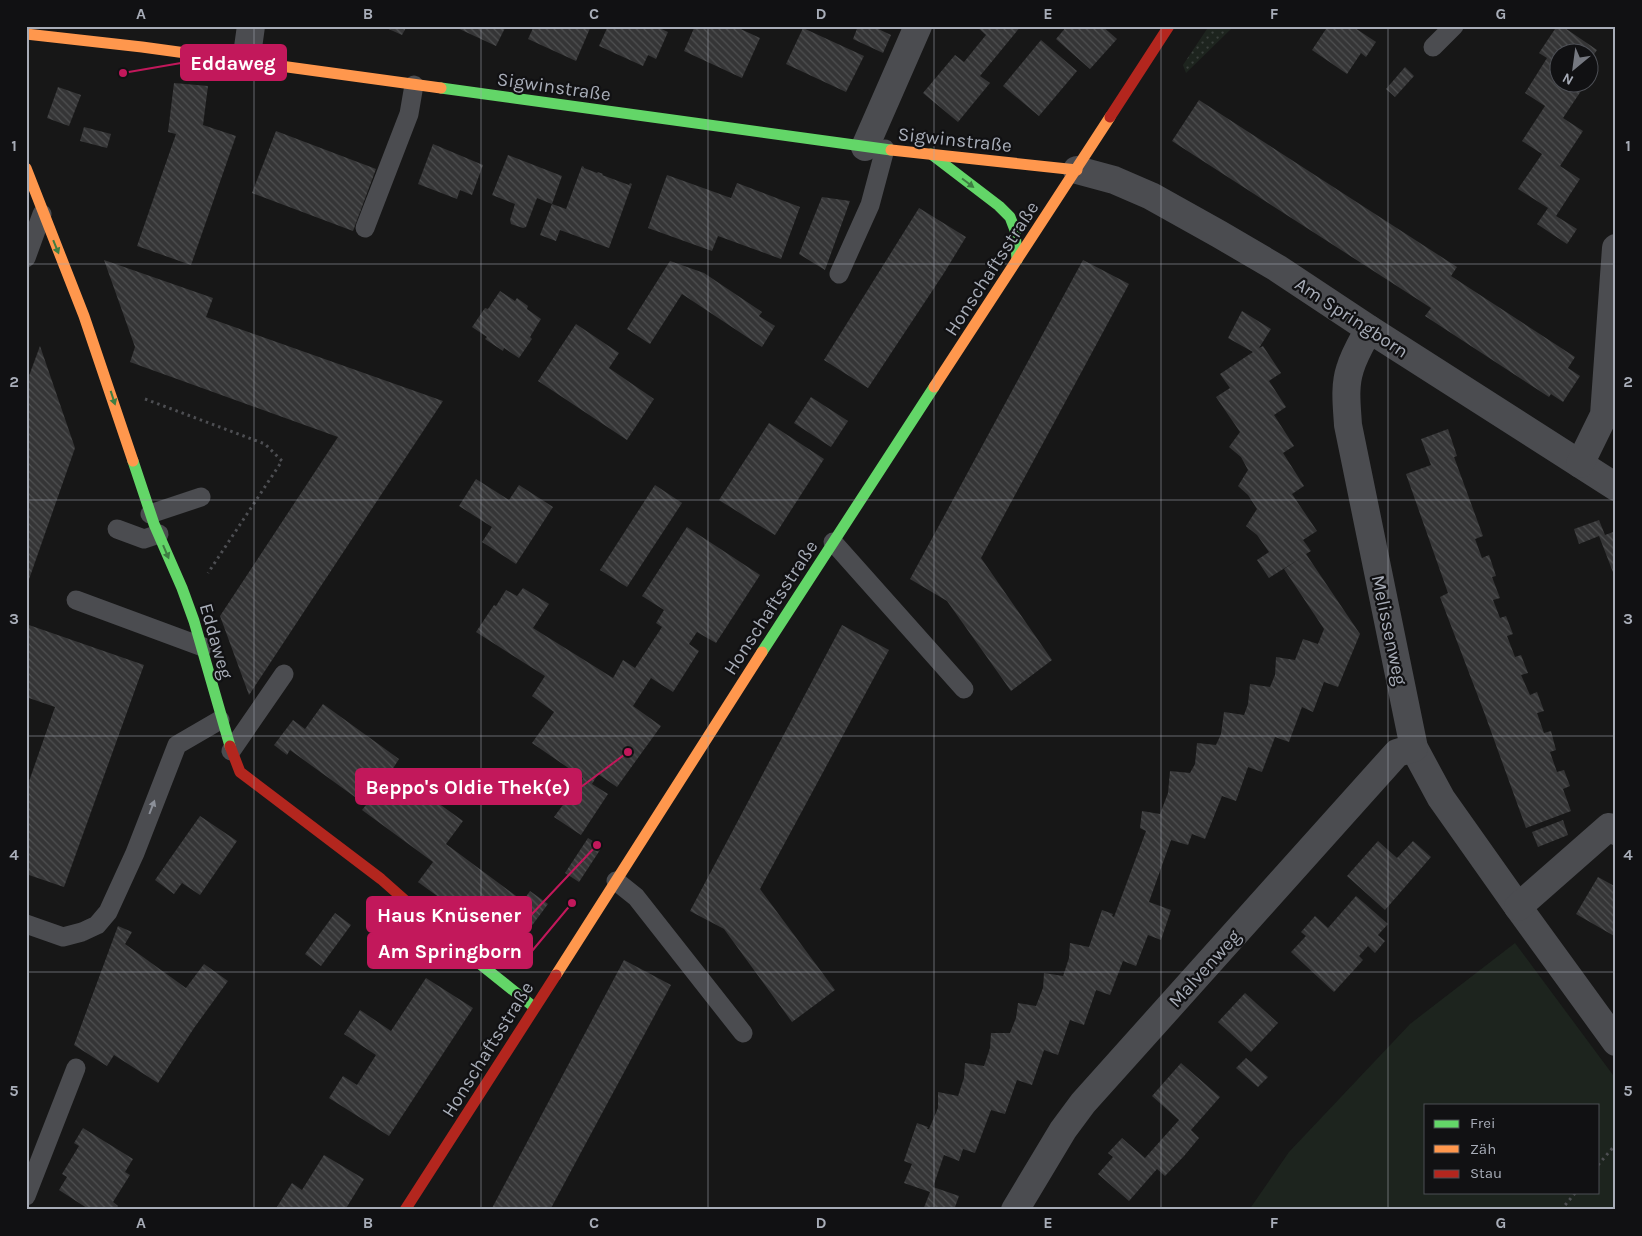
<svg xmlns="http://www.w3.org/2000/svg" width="1642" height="1236" viewBox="0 0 1642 1236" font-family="Karla,sans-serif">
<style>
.grass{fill:url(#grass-dots)}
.park{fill:#1d241e;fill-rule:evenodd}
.building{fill:url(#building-back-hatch)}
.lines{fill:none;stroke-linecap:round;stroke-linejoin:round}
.path{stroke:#4d4e52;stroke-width:3;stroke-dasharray:2.5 4;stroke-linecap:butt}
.lane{stroke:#4b4c50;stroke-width:19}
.street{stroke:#4b4c50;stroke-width:28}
.fast{stroke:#63d668;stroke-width:11}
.slow{stroke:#ff974d;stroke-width:11}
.jam{stroke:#b3261e;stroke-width:11}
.oneway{fill:#3e7d42}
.oneway2{fill:#8c9099}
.grid{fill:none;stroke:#a8adb8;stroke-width:1;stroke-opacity:0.55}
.labels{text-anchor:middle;stroke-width:4.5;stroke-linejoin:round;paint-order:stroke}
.street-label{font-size:19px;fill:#a8adb8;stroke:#111113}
.leader{fill:none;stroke:#c2185b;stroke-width:2}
.callout-dot{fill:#c2185b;stroke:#111113;stroke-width:2}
.callout{fill:#c2185b;stroke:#c2185b;stroke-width:2}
.callout-label{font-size:20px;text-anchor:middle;font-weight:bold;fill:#fff}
.neatline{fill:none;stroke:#a8adb8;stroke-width:2}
.grid-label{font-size:16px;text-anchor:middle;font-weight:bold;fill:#a8adb8}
</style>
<defs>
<pattern id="grass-dots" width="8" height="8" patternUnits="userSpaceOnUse" patternTransform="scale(1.25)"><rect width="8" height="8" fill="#1d241e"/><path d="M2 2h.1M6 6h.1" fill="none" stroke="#3b413d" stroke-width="1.8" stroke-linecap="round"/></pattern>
<pattern id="building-back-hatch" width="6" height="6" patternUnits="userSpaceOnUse" patternTransform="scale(1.25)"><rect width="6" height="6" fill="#353536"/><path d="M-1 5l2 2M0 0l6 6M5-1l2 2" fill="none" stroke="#4f5051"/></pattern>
</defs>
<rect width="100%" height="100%" fill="#171717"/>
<!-- grass -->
<path class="grass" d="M1209 26H1234L1186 73 1183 65Z"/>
<!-- park -->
<path class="park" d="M1515 943 1616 1079V1210H1249L1289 1152 1410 1024ZM1426 1105H1598V1192H1426Z"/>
<!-- building -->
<g class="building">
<path d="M382 26H407L402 35Z"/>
<path d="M453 26H506L496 46Z"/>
<path d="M534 26H591L576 61 528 39Z"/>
<path d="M608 26H655L668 32 656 59 648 55 643 66 599 46Z"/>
<path d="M695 26H720L725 29 726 26H734L760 38 742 78 684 51Z"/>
<path d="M858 26H872L891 35 883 53 853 39Z"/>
<path d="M976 26H1021L980 76 990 83 958 122 923 93 955 55 964 62 986 35Z"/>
<path d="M1067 26H1102L1117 39 1090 69 1056 39Z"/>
<path d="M1328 26H1352L1376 42 1366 57 1361 53 1347 74 1312 50Z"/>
<path d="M1557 26H1562L1597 50 1590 60V52H1560V82H1587L1563 118 1583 131 1560 166 1580 179 1556 216 1577 229 1567 244 1537 224 1548 208 1518 189 1542 154 1522 141 1545 106 1525 93 1547 58 1539 53Z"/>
<path d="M803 28 864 56 846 92 786 64Z"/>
<path d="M1041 40 1077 71 1039 116 1003 86Z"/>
<path d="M1405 67 1414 76 1395 97 1386 89Z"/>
<path d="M174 83 208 86 203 125 236 136 191 265 137 246 176 134 168 132Z"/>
<path d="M58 87 81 95 69 126 47 118Z"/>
<path d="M1199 100 1457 267 1451 276 1575 357 1568 368 1580 376 1563 402 1551 394 1549 397 1425 316 1431 308 1172 141Z"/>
<path d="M84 127 111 134 107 148 80 141Z"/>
<path d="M276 131 376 169 353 231 252 193Z"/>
<path d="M433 144 483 165 472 195 460 190 457 199 418 184Z"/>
<path d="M508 155 562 176 552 204 537 198 526 227 523 228 511 224 510 220 515 204 492 195Z"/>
<path d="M582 166 584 167V168L597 173 598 172 603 174 602 175 629 185 630 183 632 184 609 248 560 230 556 241 540 235 552 204 566 209Z"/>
<path d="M667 175 731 198 737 183 800 207 781 259 718 236 712 251 648 228Z"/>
<path d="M822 197 850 201 825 270 799 254Z"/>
<path d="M919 208 966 237 944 273 868 388 824 360Z"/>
<path d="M104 260 213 298 206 317 443 401 249 695 220 616 338 437 130 362 135 347Z"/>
<path d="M1083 260 1129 284 981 558 1052 660 1011 691 947 601 910 579Z"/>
<path d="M670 261 704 273 762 312 759 316 775 326 762 347 682 294 650 344 627 329Z"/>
<path d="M500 291 515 301 517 298 528 306 527 309 541 319 530 337 532 339 519 358 504 348 503 351 485 339 487 337 472 327 485 308 488 309Z"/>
<path d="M1242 311 1271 329 1259 348 1263 346 1281 373 1269 381 1286 407 1274 415 1294 446 1283 453 1304 486 1292 494 1317 531 1303 540 1311 551 1306 554 1360 634 1338 687 1324 682 1313 712 1302 707 1289 742 1275 737 1262 772 1248 767 1236 801 1222 796 1205 839 1192 834 1188 845 1171 840 1149 902 1171 910 1161 940 1148 935 1136 966 1123 961 1110 995 1096 990 1084 1025 1070 1020 1058 1055 1044 1050 1032 1085 1017 1080 1005 1114 991 1110 975 1153 963 1149 959 1161 944 1155 933 1187 959 1196 954 1210H923L930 1192 904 1183 912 1164 904 1161 917 1123 928 1127 927 1129H929L938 1108V1092L958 1096 964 1078 965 1063 984 1066 990 1048 991 1033H1010L1016 1018 1018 1003 1036 1006 1043 988 1044 973 1063 976 1069 958 1070 943 1089 947 1102 910 1113 914 1112 916 1114 917 1146 831 1140 828 1142 811 1160 814 1168 793 1170 771 1190 773 1195 764 1197 743 1216 745 1221 734 1224 712 1244 715 1248 704 1250 684 1270 687 1275 675 1276 657 1295 660 1303 639 1318 644 1324 629 1284 569 1304 556 1269 578 1257 560 1269 552 1257 535 1246 526 1257 509 1248 495 1238 486 1248 470 1241 457 1229 447 1240 432 1216 397 1230 388 1220 374 1253 352 1228 338Z"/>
<path d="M576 324 619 353 609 368 654 399 627 440 538 381Z"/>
<path d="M40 346 75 448 27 585 26 384Z"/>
<path d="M811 397 848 421 831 447 794 423Z"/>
<path d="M769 423 824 459 775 535 719 500Z"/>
<path d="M1448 429 1457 456 1454 457 1483 536 1475 539 1482 558 1489 555 1496 576 1492 577 1500 598 1493 600 1500 618 1506 616 1513 634 1507 636 1515 657 1521 655 1528 673 1521 675 1530 695 1537 692 1544 711 1537 713 1544 733 1551 731 1556 750 1550 752 1557 772 1564 770 1570 786 1563 789 1571 811 1526 828 1484 712 1440 597 1448 593 1406 474 1431 465 1421 439Z"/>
<path d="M476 479 509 500 519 485 553 507 516 564 482 542 492 527 459 506Z"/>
<path d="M655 485 682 503 627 587 600 570Z"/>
<path d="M1599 520 1605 535 1616 531V580L1599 536 1579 544 1574 529Z"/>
<path d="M687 527 760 575 716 643 697 632 689 644 699 651 673 692 651 678 633 706 661 726 617 787 598 774 592 784 608 794 581 835 554 817 583 778 532 743 554 712 532 696 545 676 476 632 494 605 496 606 506 590 517 596 523 588 549 604 533 628 613 678 623 660 635 668 662 627 656 623 664 610 642 596Z"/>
<path d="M26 624 144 665 64 887 26 874V790L55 707 26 697Z"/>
<path d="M842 625 889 650 760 889 835 990 792 1022 724 929 690 911Z"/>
<path d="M323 704 399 759 392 770 463 821 446 844 523 901 530 891 548 904 513 951 418 882 433 862 362 810 366 805 290 750 287 755 274 745 293 720 305 729Z"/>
<path d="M200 816 237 841 200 895 182 883 174 894 155 880Z"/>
<path d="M1563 820 1568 835 1538 847 1532 832Z"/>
<path d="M588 838 602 847 579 882 565 873Z"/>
<path d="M1378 841 1397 858 1413 841 1431 857 1385 910 1347 876Z"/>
<path d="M1598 877 1616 887V937L1576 914Z"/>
<path d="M1356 896 1388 924 1378 935 1385 941 1375 953 1368 946 1359 956 1363 960 1334 992 1291 952 1306 936 1301 932 1315 916 1328 928Z"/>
<path d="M335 913 351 925 321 966 305 954Z"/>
<path d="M118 926 132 932 125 944 186 988 204 964 228 981 194 1028 158 1083 114 1055 107 1066 74 1045Z"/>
<path d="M624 960 671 985 550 1210H491Z"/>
<path d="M426 978 473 1008 389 1136 329 1098 343 1076 357 1085 376 1055 344 1034 360 1010 391 1031Z"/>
<path d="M1245 993 1278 1023 1251 1052 1218 1022Z"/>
<path d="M1246 1058 1268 1077 1258 1087 1236 1068Z"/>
<path d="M1181 1063 1220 1097 1191 1130 1199 1138 1184 1156 1165 1176 1157 1169 1129 1201 1098 1174 1113 1157 1108 1153 1122 1138 1145 1158 1179 1120 1152 1096Z"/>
<path d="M83 1128 133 1159 125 1172 130 1175 113 1202 118 1206 115 1210H90L59 1190 67 1177 62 1174 79 1146 74 1143Z"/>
<path d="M324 1155 364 1179 345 1210H275L292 1183 302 1190Z"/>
</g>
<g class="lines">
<!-- path -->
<g class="path">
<path d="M145 399 265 444 282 461 208 573"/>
<path d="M1598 1165 1616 1144"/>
<path d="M1561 1210 1576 1192"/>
</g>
<!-- lane -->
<g class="lane">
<path d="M1433 47 1454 26"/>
<path d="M365 228 409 114 414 85"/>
<path d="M26 258 42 214"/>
<path d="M839 274 870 205 885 149"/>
<path d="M150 514 201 497"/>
<path d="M117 529 144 539 159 534"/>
<path d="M833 542 964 689"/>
<path d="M76 600 203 647"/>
<path d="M231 751 284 674"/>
<path d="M616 881 636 897 743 1033"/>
<path d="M26 924 63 937 82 932 97 925 108 912 135 853 177 745 220 720"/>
<path d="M26 1196 76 1068"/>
</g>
<!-- street -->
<g class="street">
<path d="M246 62 251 26"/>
<path d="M865 147 918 26"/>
<path d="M1077 170 1114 180 1151 196 1219 234 1277 268 1369 329 1616 487"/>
<path d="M1369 329C1362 342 1354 355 1350 369 1344 387 1347 407 1348 425L1414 748 1441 798 1518 907 1616 1042"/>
<path d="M1580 464 1604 415 1616 248"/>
<path d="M1518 907 1609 827 1616 831"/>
<path d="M1015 1210 1063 1130 1083 1103 1397 753 1414 748"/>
</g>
<!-- fast -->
<g class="fast">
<path d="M441 88 891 150"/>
<path d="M931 154 999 206 1010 217 1015 230 1017 260"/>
<path d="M133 461 154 524 182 588 194 621 230 746"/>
<path d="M762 652 934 387"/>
<path d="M475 960 534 1007"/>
</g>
<!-- slow -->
<g class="slow">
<path d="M26 34 142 47 441 88"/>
<path d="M891 150 1077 170"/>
<path d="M26 168 84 316 133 461"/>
<path d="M934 387 1110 117"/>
<path d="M556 975 762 652"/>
</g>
<!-- jam -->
<g class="jam">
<path d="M1110 117 1169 26"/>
<path d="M230 746 240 772 381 879 459 948 475 960"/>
<path d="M405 1210 556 975"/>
</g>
</g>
<!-- one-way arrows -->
<defs><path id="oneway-solid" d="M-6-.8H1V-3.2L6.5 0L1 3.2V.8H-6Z" transform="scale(1.25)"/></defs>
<g class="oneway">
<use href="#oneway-solid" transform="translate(968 183) rotate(37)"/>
<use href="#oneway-solid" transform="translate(56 247) rotate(68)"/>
<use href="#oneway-solid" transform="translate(113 398) rotate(72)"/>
<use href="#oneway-solid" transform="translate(166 552) rotate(67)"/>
</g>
<use class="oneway2" href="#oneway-solid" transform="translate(152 807) rotate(-69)"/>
<!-- grid -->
<path class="grid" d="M254 26V1210M481 26V1210M708 26V1210M934 26V1210M1161 26V1210M1388 26V1210M26 264H1616M26 500H1616M26 736H1616M26 972H1616"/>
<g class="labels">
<!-- street labels -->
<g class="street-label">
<text transform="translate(554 86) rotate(8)" y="7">Sigwinstraße</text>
<text transform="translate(955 139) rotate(6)" y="7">Sigwinstraße</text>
<text transform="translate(991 268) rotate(-57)" y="7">Honschaftsstraße</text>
<text transform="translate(1352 317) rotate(33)" y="7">Am Springborn</text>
<text transform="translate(770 607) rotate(-57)" y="7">Honschaftsstraße</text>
<text transform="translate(1390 630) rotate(78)" y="7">Melissenweg</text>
<text transform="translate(217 641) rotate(74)" y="7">Eddaweg</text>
<text transform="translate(1204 968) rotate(-48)" y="7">Malvenweg</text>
<text transform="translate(487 1049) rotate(-58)" y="7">Honschaftsstraße</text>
</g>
</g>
<!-- callouts -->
<path class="leader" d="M123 73L181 63M628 752L581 787M597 845L531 915M572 903L532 951"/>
<g class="callout-dot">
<circle cx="123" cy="73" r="5"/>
<circle cx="628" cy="752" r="5"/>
<circle cx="597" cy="845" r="5"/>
<circle cx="572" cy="903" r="5"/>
</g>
<g class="callout">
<rect x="181" y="45" width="105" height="35" rx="5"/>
<rect x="356" y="769" width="225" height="35" rx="5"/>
<rect x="367" y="897" width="164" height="35" rx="5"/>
<rect x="368" y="933" width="164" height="35" rx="5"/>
</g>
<g class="callout-label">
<text x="233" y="70">Eddaweg</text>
<text x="468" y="794">Beppo's Oldie Thek(e)</text>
<text x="449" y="922">Haus Knüsener</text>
<text x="450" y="958">Am Springborn</text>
</g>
<!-- border -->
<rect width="1642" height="1236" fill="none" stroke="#111113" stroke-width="55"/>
<!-- legend -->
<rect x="1424" y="1104" width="175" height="90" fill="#111113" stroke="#4d4f55"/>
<rect x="1434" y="1120" width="25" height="8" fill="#63d668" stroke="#4d4f55"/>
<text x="1470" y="1128" font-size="15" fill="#a8adb8">Frei</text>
<rect x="1434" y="1145" width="25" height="8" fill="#ff974d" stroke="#4d4f55"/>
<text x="1470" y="1154" font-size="15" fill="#a8adb8">Zäh</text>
<rect x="1434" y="1170" width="25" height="8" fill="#b3261e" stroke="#4d4f55"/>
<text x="1470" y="1178" font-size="15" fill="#a8adb8">Stau</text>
<!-- north arrow -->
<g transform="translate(1574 68) rotate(209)"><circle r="24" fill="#111113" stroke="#4d4f55"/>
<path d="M0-4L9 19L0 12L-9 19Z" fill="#757880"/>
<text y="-8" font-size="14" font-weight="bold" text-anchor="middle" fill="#a8adb8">N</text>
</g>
<rect x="28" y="28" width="1586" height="1180" class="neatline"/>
<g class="grid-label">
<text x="141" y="19">A</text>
<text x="368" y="19">B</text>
<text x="594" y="19">C</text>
<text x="821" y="19">D</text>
<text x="1048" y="19">E</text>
<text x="1274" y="19">F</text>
<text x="1501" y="19">G</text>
<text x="14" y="151">1</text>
<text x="1628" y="151">1</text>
<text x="14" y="387">2</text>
<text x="1628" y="387">2</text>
<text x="14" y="624">3</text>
<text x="1628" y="624">3</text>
<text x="14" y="860">4</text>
<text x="1628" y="860">4</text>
<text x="14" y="1096">5</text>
<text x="1628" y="1096">5</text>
<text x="141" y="1228">A</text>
<text x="368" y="1228">B</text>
<text x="594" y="1228">C</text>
<text x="821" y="1228">D</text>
<text x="1048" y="1228">E</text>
<text x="1274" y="1228">F</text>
<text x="1501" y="1228">G</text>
</g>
</svg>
